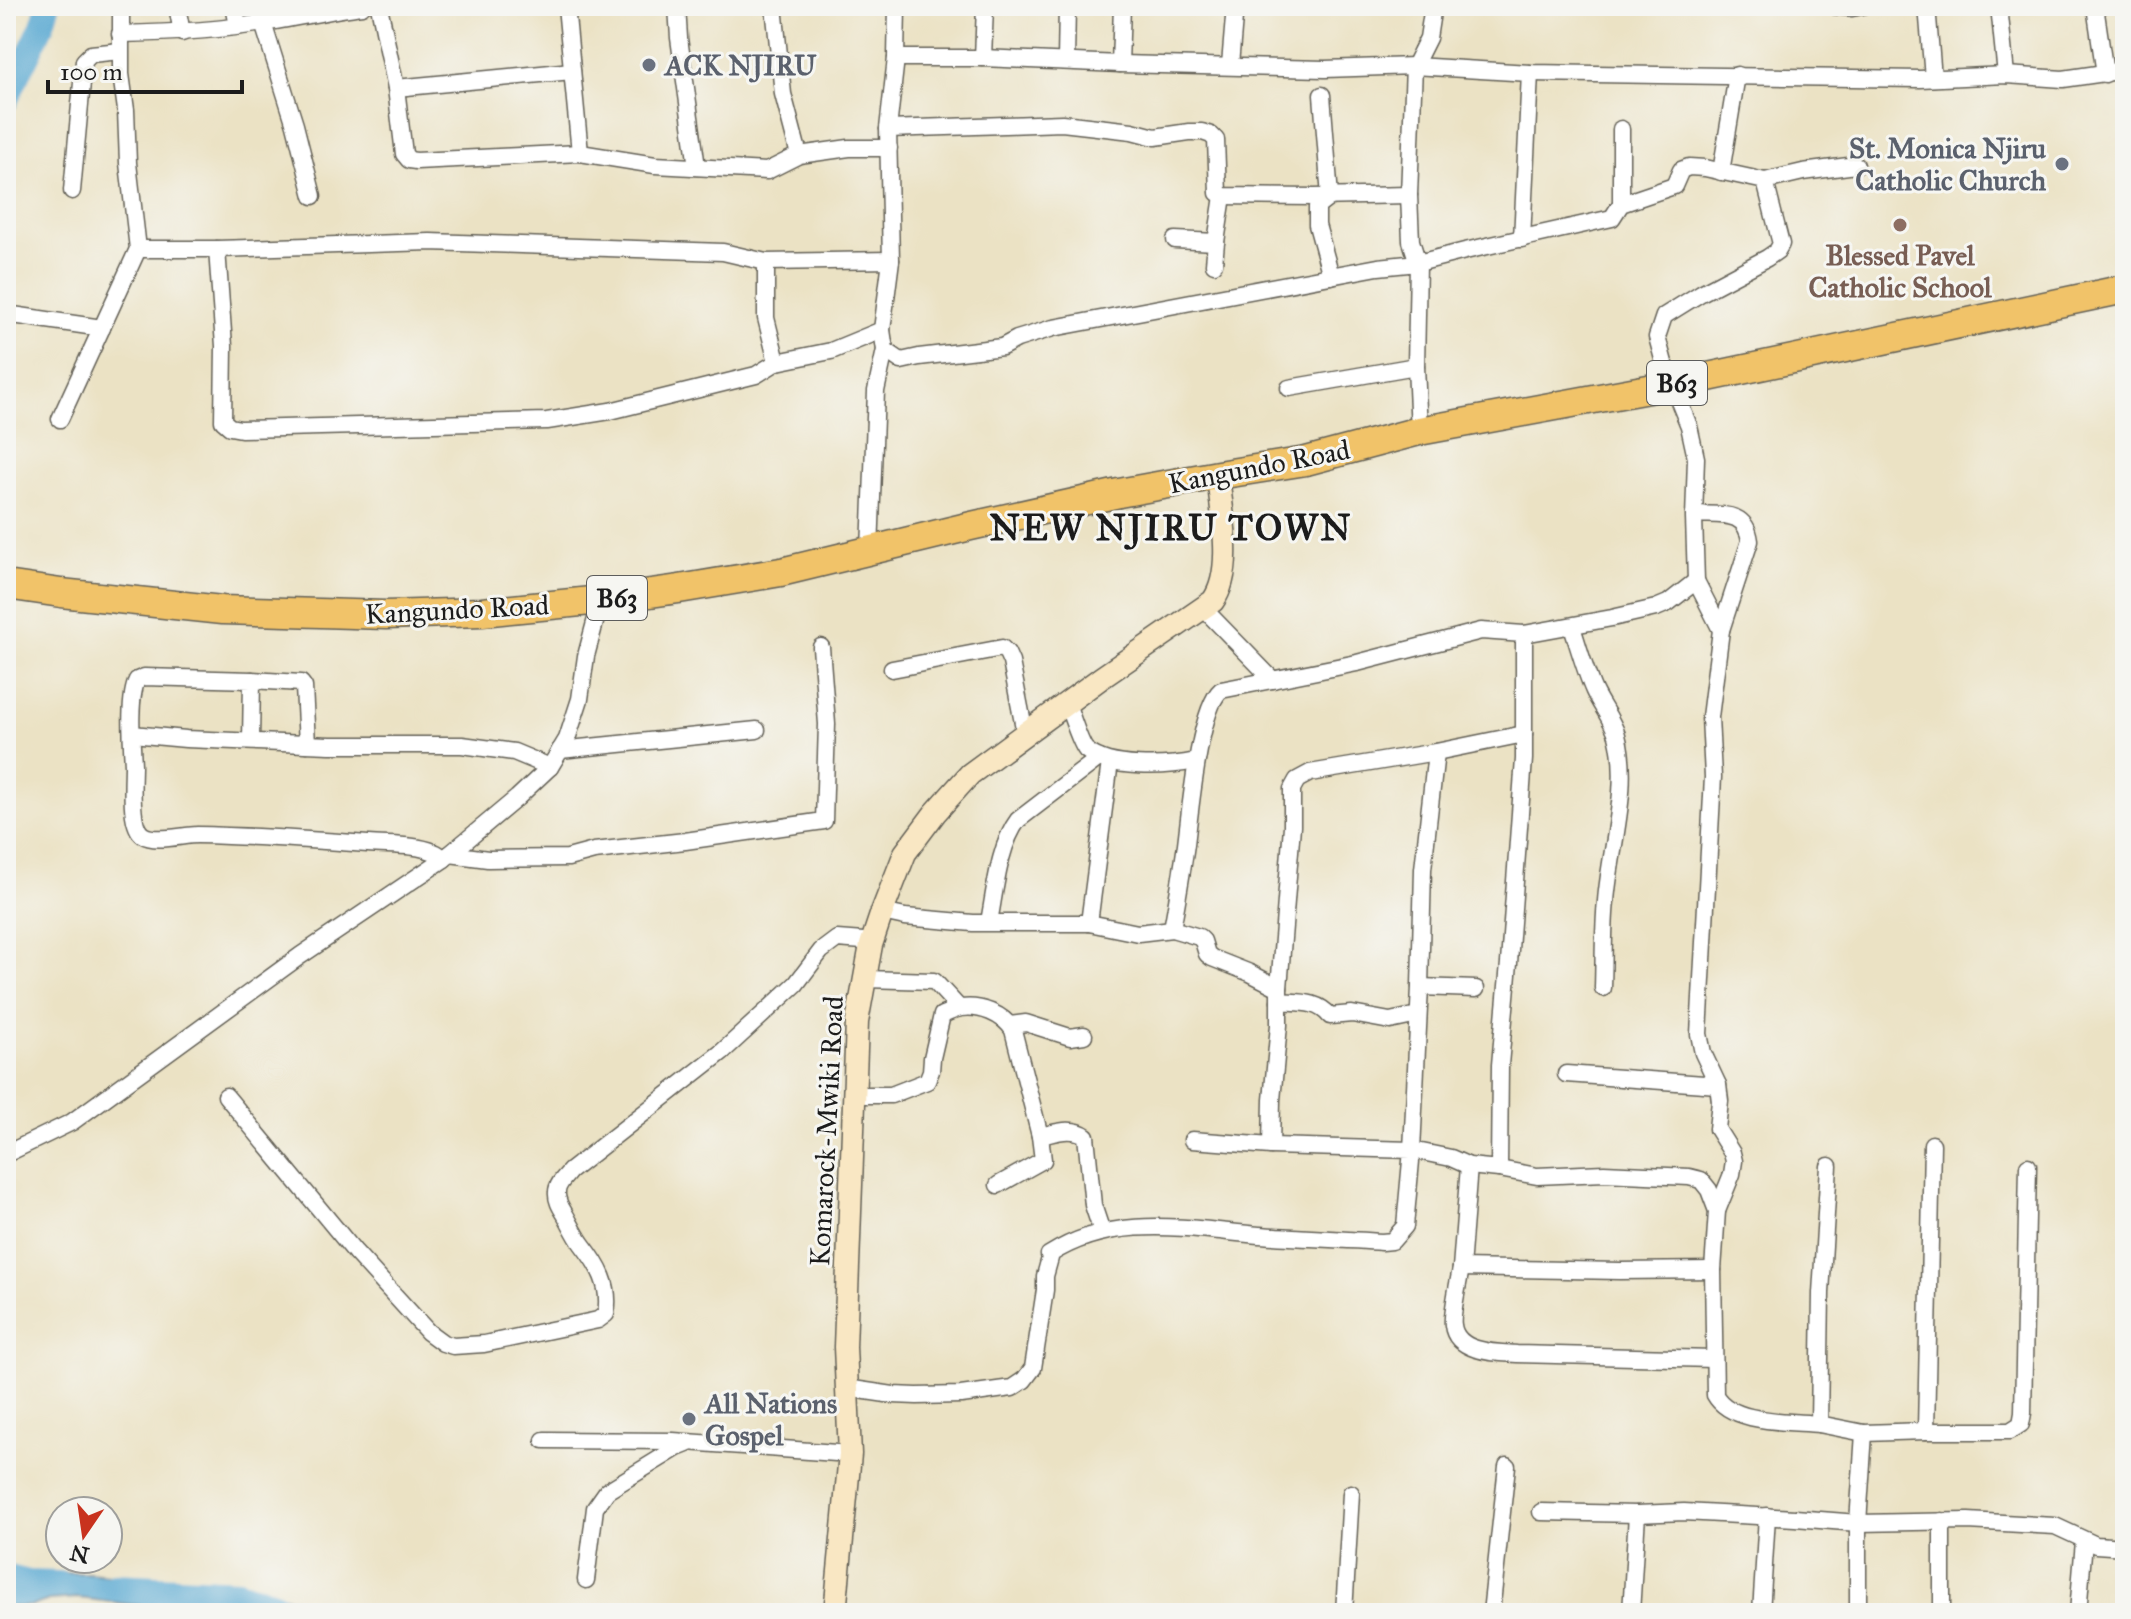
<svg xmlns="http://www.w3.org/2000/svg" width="2131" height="1619" viewBox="0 0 2131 1619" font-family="'IM FELL Great Primer',serif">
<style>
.water{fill:#57a7d1;stroke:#3a6276;stroke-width:2}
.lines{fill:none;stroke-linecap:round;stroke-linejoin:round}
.river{stroke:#57a7d1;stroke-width:24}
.street-casing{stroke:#646157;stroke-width:19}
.secondary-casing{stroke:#646157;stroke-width:25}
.highway-casing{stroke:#646157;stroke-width:31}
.street{stroke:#fff;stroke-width:16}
.secondary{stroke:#f9e7c3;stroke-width:22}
.highway{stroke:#f1c369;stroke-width:28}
.worship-dot{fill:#6b7280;stroke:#f6f6f2;stroke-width:3}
.education-dot{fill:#8d6e63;stroke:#f6f6f2;stroke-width:3}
.labels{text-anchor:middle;stroke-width:6;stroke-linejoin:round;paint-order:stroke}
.shield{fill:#f6f6f2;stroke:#5d5d5c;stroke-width:2}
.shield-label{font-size:26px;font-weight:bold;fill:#1c1c1c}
.worship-label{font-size:28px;font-weight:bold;fill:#5b616d;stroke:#f6f6f2;text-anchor:start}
.education-label{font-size:28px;font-weight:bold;fill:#785e54;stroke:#f6f6f2}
.street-label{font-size:28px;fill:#1c1c1c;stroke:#f6f6f2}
.district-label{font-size:36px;font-weight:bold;letter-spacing:2px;fill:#1c1c1c;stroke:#f6f6f2}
</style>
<rect width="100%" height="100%" fill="#f6f6f2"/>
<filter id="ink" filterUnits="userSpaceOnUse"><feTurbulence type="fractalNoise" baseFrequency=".0125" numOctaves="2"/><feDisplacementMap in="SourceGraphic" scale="16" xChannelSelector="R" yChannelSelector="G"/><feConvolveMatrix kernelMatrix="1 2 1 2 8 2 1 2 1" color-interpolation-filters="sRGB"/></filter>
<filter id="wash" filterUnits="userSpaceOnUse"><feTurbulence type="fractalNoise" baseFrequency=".006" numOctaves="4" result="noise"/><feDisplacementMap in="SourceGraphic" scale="32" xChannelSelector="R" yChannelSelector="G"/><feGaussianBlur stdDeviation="1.8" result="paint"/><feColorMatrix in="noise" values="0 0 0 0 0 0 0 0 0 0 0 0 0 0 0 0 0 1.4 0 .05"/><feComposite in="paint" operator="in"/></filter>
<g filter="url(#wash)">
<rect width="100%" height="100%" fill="#ebe2c4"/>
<!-- water -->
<path class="water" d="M55 1573H88L118 1576 146 1587 170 1589 208 1599 234 1595 258 1597 285 1596 301 1602 312 1613H272L267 1607 186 1611 78 1598 49 1600 32 1606 6 1607V1583L25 1582Z"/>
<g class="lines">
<!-- river -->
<g class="river">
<path d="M6 101 42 26 48 6"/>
<path d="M6 1576 29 1582 58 1583"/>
<path d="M114 1585 239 1591 274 1603 287 1613"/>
</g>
</g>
</g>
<g filter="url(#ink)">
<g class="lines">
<!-- street casing -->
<g class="street-casing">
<g id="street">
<path d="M177 6 182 33"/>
<path d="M234 6 238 26"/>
<path d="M379 6 396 88 404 154 409 160 416 161 580 153 655 165 767 171 799 155 849 148H889"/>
<path d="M566 6 580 153"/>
<path d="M677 6 679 38 697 167"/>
<path d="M774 6 783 94 799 155"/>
<path d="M1834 6 1852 8 1862 6"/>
<path d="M1927 6 1933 78"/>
<path d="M1999 6 2006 75"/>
<path d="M2095 6 2105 74"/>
<path d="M263 23 295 125 313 196"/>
<path d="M120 34C168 33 216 31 263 23 297 18 329 10 362 6"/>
<path d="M896 58H983L1120 64 1325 69 1414 66 1530 73 1920 79 2006 75 2063 79 2125 70"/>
<path d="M983 58 985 6"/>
<path d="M1066 61 1067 6"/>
<path d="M1120 64 1122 6"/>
<path d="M1230 65 1235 6"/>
<path d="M396 88 572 71"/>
<path d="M1322 95 1330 197 1317 207V225L1331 276"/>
<path d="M888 129 1062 123 1132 131 1155 137 1189 132H1202L1211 135 1216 140 1218 193 1223 196 1315 197 1409 195"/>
<path d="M1621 129V204"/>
<path d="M1721 172 1737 75"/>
<path d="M72 191 84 61 91 54 120 51"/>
<path d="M1522 239 1530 73"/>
<path d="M1175 240 1216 242 1223 196"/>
<path d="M138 249H217L430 242 723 252 766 262 891 260"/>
<path d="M217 249 224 346 223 421 230 427 241 429 547 421 610 411 756 375 777 362 831 351 882 330"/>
<path d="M766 262V318L777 362"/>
<path d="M1214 264 1216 242"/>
<path d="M6 314 102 328"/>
<path d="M885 350 901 361 919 357 1002 347 1017 339 1053 328 1378 267 1418 263 1465 251 1612 218 1621 204 1674 186 1681 170 1689 167 1705 168 1765 181 1803 172 1856 165"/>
<path d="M1289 388 1416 366"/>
<path d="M60 419 138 249 128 163 126 110 121 74V6"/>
<path d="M1419 431 1416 366 1418 263 1411 241 1409 195 1414 66 1428 38 1433 6"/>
<path d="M1694 514C1720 516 1746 509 1750 541L1721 630"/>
<path d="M870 551 876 391 885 350 882 330 891 260 888 129 896 58 897 6"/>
<path d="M1696 581 1694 518 1696 458 1689 426 1678 399 1670 385 1657 337 1664 316 1701 293 1767 258 1777 251 1781 244 1765 181"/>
<path d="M1204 609 1273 680"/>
<path d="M1572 627C1579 648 1585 671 1594 691 1601 706 1612 719 1617 735 1631 786 1610 849 1606 901 1603 930 1604 959 1603 988"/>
<path d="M892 669 1002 648 1007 653 1011 662 1025 733"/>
<path d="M252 680 301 683 304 687 307 744"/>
<path d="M1067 703C1070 712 1081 745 1086 750 1109 770 1167 767 1196 761"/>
<path d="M132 734 186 739 330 745H462L514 752 550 767"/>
<path d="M251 741 252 680 144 677 137 680C128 699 132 744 133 765 133 782 129 826 143 835 155 843 183 835 197 835 254 836 311 840 368 844 388 846 415 844 434 852 437 853 442 857 444 859"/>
<path d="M560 750 757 730"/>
<path d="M1436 752 1423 869 1420 987 1412 1150 1451 1158 1469 1166 1499 1169 1537 1176 1604 1173 1689 1177 1701 1180 1709 1190 1717 1211 1713 1270 1715 1395C1731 1424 1789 1421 1819 1424"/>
<path d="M450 854 488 859 568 858 594 851 685 841 824 821 827 724 821 647"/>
<path d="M882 912 905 917 973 923H1089L1138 933 1172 929 1199 937 1203 941 1207 954 1212 958 1250 973 1279 988"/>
<path d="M989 922C995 891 999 845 1018 820L1099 758"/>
<path d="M1089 923 1110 762"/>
<path d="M1172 929C1177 901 1182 873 1186 844 1190 813 1199 709 1221 690L1357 663 1481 631 1524 634 1612 618 1656 608 1668 603 1696 581 1721 630 1710 717 1713 777 1699 1034 1703 1053 1718 1085 1720 1101 1717 1129 1732 1153 1734 1161 1732 1174 1717 1211"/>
<path d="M865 979 934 981 959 1008"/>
<path d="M1420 987 1476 989"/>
<path d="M1279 1001C1299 1003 1317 1000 1330 1016L1352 1014 1390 1021 1418 1015"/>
<path d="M1010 1025 1026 1023 1070 1037 1084 1035"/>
<path d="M1566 1074 1718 1085"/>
<path d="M855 1095H891L927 1081 931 1071 932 1058 942 1015C948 1013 955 1009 961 1008 980 1005 1003 1014 1013 1030L1040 1136C1055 1133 1072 1126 1086 1136L1093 1205 1102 1232"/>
<path d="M226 1096 355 1252 428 1332 443 1343 453 1346 484 1344 598 1320 606 1314C611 1285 599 1266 582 1244 576 1236 571 1225 566 1216 562 1209 556 1201 557 1192 557 1184 565 1177 570 1171L722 1052 796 984 821 951 837 939 863 941 871 945"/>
<path d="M1271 1146 1272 1100 1279 1025V988L1292 826V789L1297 780 1310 773 1436 752 1524 734"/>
<path d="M6 1154 72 1122 300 956 444 859 517 798 550 767 567 739 580 699 586 656 601 600"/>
<path d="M1469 1166 1461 1268 1620 1271 1713 1270"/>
<path d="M1829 1166 1821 1293 1819 1424 1864 1433 1926 1431 1932 1144"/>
<path d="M1499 1169 1500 1065 1509 963 1524 759V634"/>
<path d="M998 1185 1043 1160 1040 1136"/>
<path d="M1461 1268C1459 1280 1451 1315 1453 1325 1456 1353 1497 1353 1517 1354L1713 1359"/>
<path d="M846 1388 893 1395 917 1396 961 1395 1012 1388 1024 1380 1033 1368 1045 1290V1276L1050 1258 1049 1255C1113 1213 1188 1229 1259 1235 1300 1238 1341 1239 1382 1242L1392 1241 1405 1226 1412 1150 1271 1146 1192 1140"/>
<path d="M1926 1431H2010L2021 1424 2023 1413 2028 1166"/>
<path d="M544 1440 673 1441 850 1454"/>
<path d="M1541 1512 1637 1514"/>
<path d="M1942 1521V1613"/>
<path d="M586 1580 595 1508 607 1491 677 1448 687 1444"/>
<path d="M1344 1613 1351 1493"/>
<path d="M1491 1613 1507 1466"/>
<path d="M1631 1613 1637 1514 1684 1512 1795 1518 1858 1523 1968 1521 2055 1526 2096 1545 2125 1547"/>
<path d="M1761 1613 1767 1516"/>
<path d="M1858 1613V1523L1864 1433"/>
<path d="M2078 1613 2084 1541"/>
</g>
</g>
<!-- secondary casing -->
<g class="secondary-casing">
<path id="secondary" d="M835 1613 850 1454 845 1347 857 1022 871 945 882 912 905 853 935 813 970 774 1101 678 1213 601C1235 570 1221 511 1218 475"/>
</g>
<!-- highway casing -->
<g class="highway-casing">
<path id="highway" d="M6 585 61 593 222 610 386 615 482 612 601 600 679 589 781 572 971 526 1119 493 1218 475 1306 461 1419 431 1670 385 2125 289"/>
</g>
<!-- street -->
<use href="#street" class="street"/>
<!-- secondary -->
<use href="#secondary" class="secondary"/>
<!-- highway -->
<use href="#highway" class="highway"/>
</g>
</g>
<!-- markers -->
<g class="worship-dot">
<circle cx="649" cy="65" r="8"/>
<circle cx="2062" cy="164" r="8"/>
<circle cx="689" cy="1419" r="8"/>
</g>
<circle class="education-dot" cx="1900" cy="225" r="8"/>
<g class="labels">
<!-- shield labels -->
<g class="shield">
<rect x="1647" y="361" width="60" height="44" rx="6"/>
<rect x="587" y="576" width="60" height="44" rx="6"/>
</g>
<g class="shield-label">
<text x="1677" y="392">B63</text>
<text x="617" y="607">B63</text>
</g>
<!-- worship labels -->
<g class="worship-label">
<text x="665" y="75">ACK NJIRU</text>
<text x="2046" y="158" text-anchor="end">St. Monica Njiru<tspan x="2046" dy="32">Catholic Church</tspan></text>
<text x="705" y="1413">All Nations<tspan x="705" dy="32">Gospel</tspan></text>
</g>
<!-- education labels -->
<g class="education-label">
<text x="1900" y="265">Blessed Pavel<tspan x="1900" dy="32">Catholic School</tspan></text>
</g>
<!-- street labels -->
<g class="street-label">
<text transform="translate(1259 466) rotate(-11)" y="10">Kangundo Road</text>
<text transform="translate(457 609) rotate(-3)" y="10">Kangundo Road</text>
<text transform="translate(826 1131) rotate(-87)" y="10">Komarock-Mwiki Road</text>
</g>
<!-- district labels -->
<g class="district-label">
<text x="1171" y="540">NEW NJIRU TOWN</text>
</g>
</g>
<!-- margin -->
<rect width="2131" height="1619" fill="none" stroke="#f6f6f2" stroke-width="32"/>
<!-- north arrow -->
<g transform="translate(84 1535) rotate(193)"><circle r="38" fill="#f6f6f2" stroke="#9f9f9c" stroke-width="2"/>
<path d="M0-6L14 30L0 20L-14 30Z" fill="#c8321e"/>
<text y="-12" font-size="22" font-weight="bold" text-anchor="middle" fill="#1c1c1c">N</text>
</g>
<!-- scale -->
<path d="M48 80v12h194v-12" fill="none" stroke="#1c1c1c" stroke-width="4"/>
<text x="60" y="80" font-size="24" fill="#1c1c1c" stroke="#f6f6f2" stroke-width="6" paint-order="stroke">100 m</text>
</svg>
